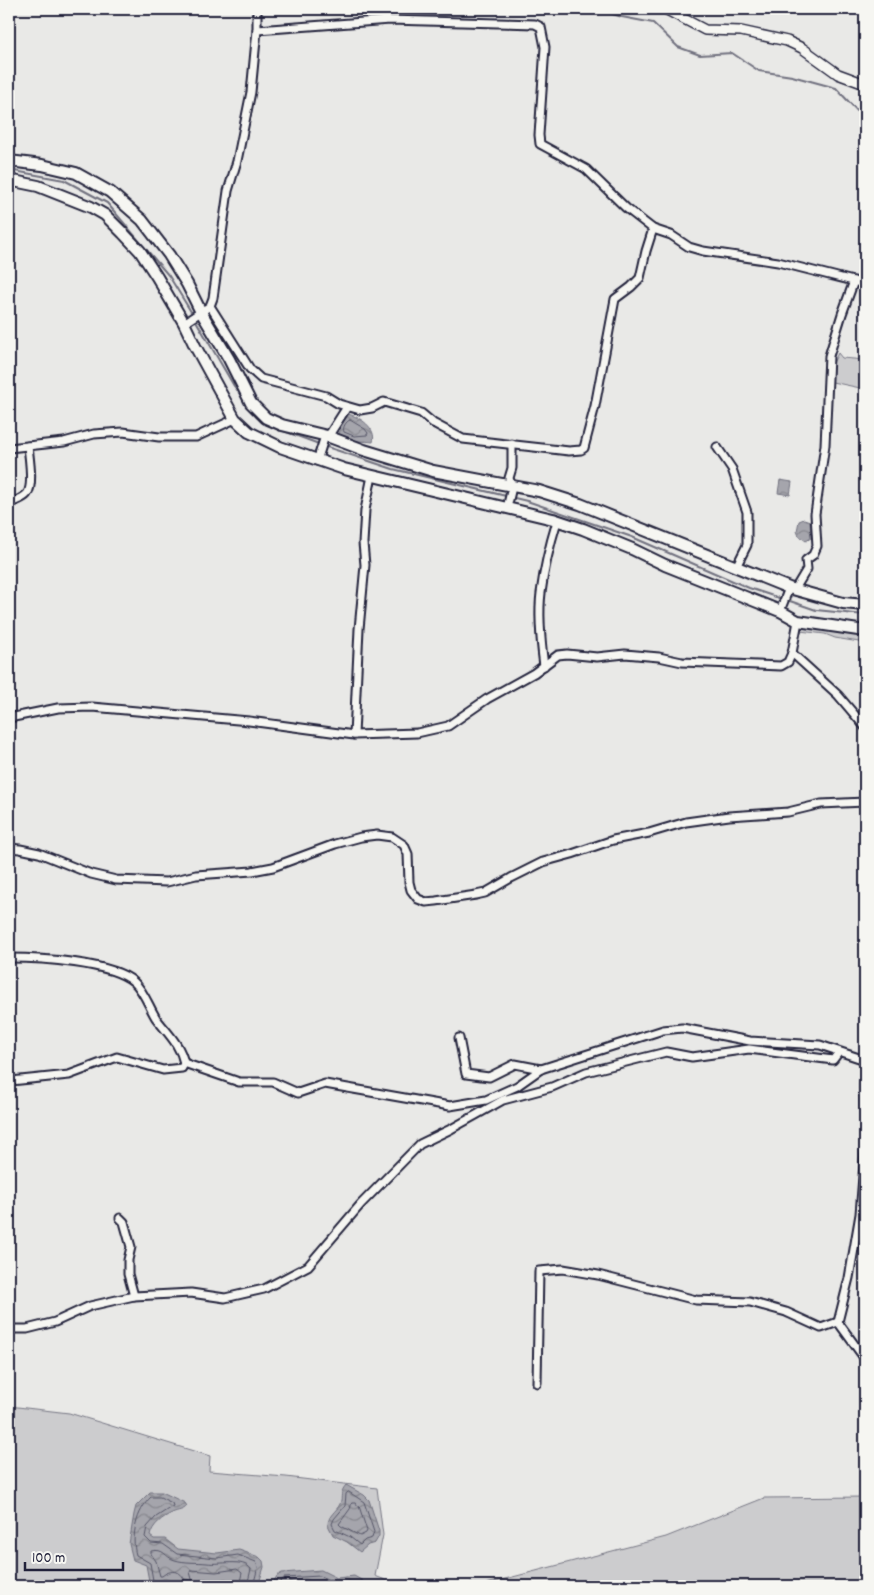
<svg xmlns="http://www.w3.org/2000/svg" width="874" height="1595" viewBox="0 0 874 1595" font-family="Dekko,sans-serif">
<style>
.green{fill:#ccccce;stroke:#777784}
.water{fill:url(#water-waves);stroke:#71717f}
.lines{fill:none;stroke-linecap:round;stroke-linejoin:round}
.shore{stroke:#565668;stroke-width:1}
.stream{stroke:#71717f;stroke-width:2}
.minor-casing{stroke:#22223b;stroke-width:11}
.tertiary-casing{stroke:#22223b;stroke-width:12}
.secondary-casing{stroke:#22223b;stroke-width:14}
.minor{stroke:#f6f6f2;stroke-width:7}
.tertiary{stroke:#f6f6f2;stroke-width:9}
.secondary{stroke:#f6f6f2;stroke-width:10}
</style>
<defs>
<pattern id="water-waves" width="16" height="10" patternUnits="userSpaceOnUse" patternTransform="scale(1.25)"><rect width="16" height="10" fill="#a5a5ac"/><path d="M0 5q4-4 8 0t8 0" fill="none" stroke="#86868d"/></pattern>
</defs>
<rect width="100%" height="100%" fill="#e9e9e7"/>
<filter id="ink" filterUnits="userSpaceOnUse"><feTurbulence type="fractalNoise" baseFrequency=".02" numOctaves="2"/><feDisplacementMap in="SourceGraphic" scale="10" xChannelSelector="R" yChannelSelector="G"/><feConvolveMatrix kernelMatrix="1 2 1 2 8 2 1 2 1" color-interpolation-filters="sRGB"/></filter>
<g filter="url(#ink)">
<!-- green -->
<g class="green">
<path d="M838 353 842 358 865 360V389L832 382 833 363Z"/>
<path d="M803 623 865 637V643L835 638 825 634 800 631Z"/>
<path d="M9 1406 69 1413 210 1456 209 1471 286 1477 377 1488 383 1535 375 1576 393 1583 486 1584 666 1537 764 1498 865 1497V1586H9Z"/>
</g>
<!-- water -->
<g class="water">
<path d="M348 414C360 417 377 428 373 442 365 441 333 442 339 426 341 421 344 416 348 414Z"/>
<path d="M780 480 792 482 790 495 778 493Z"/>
<path d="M804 519 810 521 811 538 806 541 799 536 797 531 799 521Z"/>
<path d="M346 1485 364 1495 369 1500 379 1531V1536L375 1543 368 1545 360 1552 347 1542 333 1535 328 1525C328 1515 336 1512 340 1504 343 1496 339 1493 346 1485Z"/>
<path d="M150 1492H162L185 1503 187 1506C183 1511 178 1510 172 1513 163 1517 152 1525 150 1536L154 1539H165L178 1549 217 1553 239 1550 259 1557 263 1561 264 1567 258 1586H176L173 1581 170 1586H150L146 1565 133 1560 129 1544 134 1514 136 1506Z"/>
<path d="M321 1570 337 1578 354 1576 363 1581 364 1586H271L277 1576 282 1573Z"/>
</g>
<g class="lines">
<!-- shore -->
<g class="shore">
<path d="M350 420 365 429 368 433 367 435 354 436 344 432C342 428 346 421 350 420Z"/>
<path d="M349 1492 364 1502 374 1532 372 1538 365 1540 360 1545 350 1537 335 1530 332 1524 334 1519 345 1506 346 1494Z"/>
<path d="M352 1503H355L359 1506 367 1531 366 1533 360 1536 341 1526 339 1524 350 1509Z"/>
<path d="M154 1586 150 1563 136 1555C131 1536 136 1511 151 1497H160L172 1503 173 1506 156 1517 147 1527 145 1537 151 1543 163 1544 177 1554 217 1558 238 1555 256 1562 258 1567 253 1586"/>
<path d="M186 1586C185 1572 173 1567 162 1576H160L156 1561 151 1554V1551C165 1548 164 1557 175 1560 185 1563 197 1562 207 1563 220 1565 243 1558 251 1569L247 1586"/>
<path d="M194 1586 190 1572 191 1570 216 1572 237 1569 242 1573 239 1586"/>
<path d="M276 1586 284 1578 320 1576 336 1583 353 1582 358 1584 359 1586"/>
</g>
<!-- stream -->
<g class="stream">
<path d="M597 9 622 17 653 23 678 47 700 55 732 53 759 71 792 76 836 88 862 116 865 117"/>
<path d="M9 170 64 180 107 203 169 276 193 315"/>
<path d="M195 319 234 386 242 396"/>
<path d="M281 430 327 447 393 469 527 501 632 537 749 588 782 599"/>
<path d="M787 600 816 610 865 615"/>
</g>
<!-- minor casing -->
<g class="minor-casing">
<g id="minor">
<path d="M257 30 390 20 535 24 541 27 545 47 539 135 540 144 586 169 626 208 653 229 671 235 689 247 703 251 778 262 865 284"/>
<path d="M210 306 250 369 261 379 326 396 339 404 360 410 372 408 384 402 421 413 433 423 463 439 569 451 581 450 584 448 595 406 615 299 631 287 640 278 646 251 653 229"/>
<path d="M184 323 210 306 213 298 228 191 237 161 251 92 257 30V9"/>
<path d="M717 447 732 469 747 512V545L736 567"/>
<path d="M9 448 64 442 94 434 123 432 159 437H196L235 419"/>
<path d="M317 461 324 439 331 432 347 407"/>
<path d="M9 504C14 501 23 499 27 494 34 486 29 457 28 446"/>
<path d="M507 508 512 487 509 478 512 468V444"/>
<path d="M795 589 807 569 806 560 813 555 817 546 815 514 825 445 829 356 842 314 854 281"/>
<path d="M780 611 789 588"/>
<path d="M792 653 838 695 865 727"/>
<path d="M544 666C541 643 538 616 541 593 544 569 550 544 557 521"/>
<path d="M9 718 58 708 92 707 249 721 354 735 417 733 448 726 487 699 534 673 558 655 567 654 597 657 625 654 659 657 682 662 781 666 788 662 792 653 798 621"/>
<path d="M354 735 359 629 365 565 363 543 365 510 372 476"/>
<path d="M9 848 20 849 39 853 91 874 116 880 167 882 196 875 252 871 273 867 335 844 361 837 377 835 392 837 404 845 408 854 409 882 411 890 418 899 426 902 436 901 476 895 485 893 511 878 543 862 572 854 613 840 649 833 686 822 729 816 788 812 821 804 865 802"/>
<path d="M9 958C39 958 112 962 134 982 144 991 149 1007 156 1018 167 1033 180 1044 184 1063"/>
<path d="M459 1038 466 1074 489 1077 515 1064 541 1069"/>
<path d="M865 1063 864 1088 865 1107"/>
<path d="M9 1080 11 1081 69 1075 117 1057 163 1070 182 1068 184 1063 239 1082H273L298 1093 325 1084 450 1106 486 1100 517 1086 541 1069 663 1030 682 1028 750 1041 820 1045 865 1060"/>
<path d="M865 1151 860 1214 849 1278 838 1322 865 1359"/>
<path d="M120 1218 124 1222 131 1247 128 1260V1274L134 1296"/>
<path d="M9 1329H27L55 1322 90 1306 134 1296 191 1293 225 1298 264 1289 308 1266 361 1204 420 1144 451 1129 503 1100 552 1087 586 1072 666 1052 692 1057 749 1049 833 1060 839 1052"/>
<path d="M537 1383 539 1271 563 1269 598 1275 696 1300 750 1302 786 1312 821 1328 838 1322"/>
</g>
</g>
<!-- tertiary casing -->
<g class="tertiary-casing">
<path id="tertiary" d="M665 9 705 30 741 31 787 41 802 48 838 74 865 84"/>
</g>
<!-- secondary casing -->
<g class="secondary-casing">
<g id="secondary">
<path d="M9 161 42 165 76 173 110 192 142 220 169 255 187 284 201 312 229 359 251 403 266 418 282 425 327 436 364 450 433 471 539 491 580 504 789 588 843 603 865 605"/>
<path d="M9 180 38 186 91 207 105 215 123 233 140 251 157 277 184 323 195 346 235 419 249 432 280 447 344 469 507 508 553 519 583 529 632 549 665 565 780 611 798 621 865 631"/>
</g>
</g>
<!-- minor -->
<use href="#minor" class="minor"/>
<!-- tertiary -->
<use href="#tertiary" class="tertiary"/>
<!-- secondary -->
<use href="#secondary" class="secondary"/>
</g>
</g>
<!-- margin -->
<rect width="874" height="1595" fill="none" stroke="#f6f6f2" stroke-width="30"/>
<rect x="15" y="15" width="844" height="1565" fill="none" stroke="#22223b" stroke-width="2" filter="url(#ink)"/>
<!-- scale -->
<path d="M25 1562v8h98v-8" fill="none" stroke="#22223b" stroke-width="2.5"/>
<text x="32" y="1562" font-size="15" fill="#22223b" stroke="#f6f6f2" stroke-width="4" paint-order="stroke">100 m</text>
</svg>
